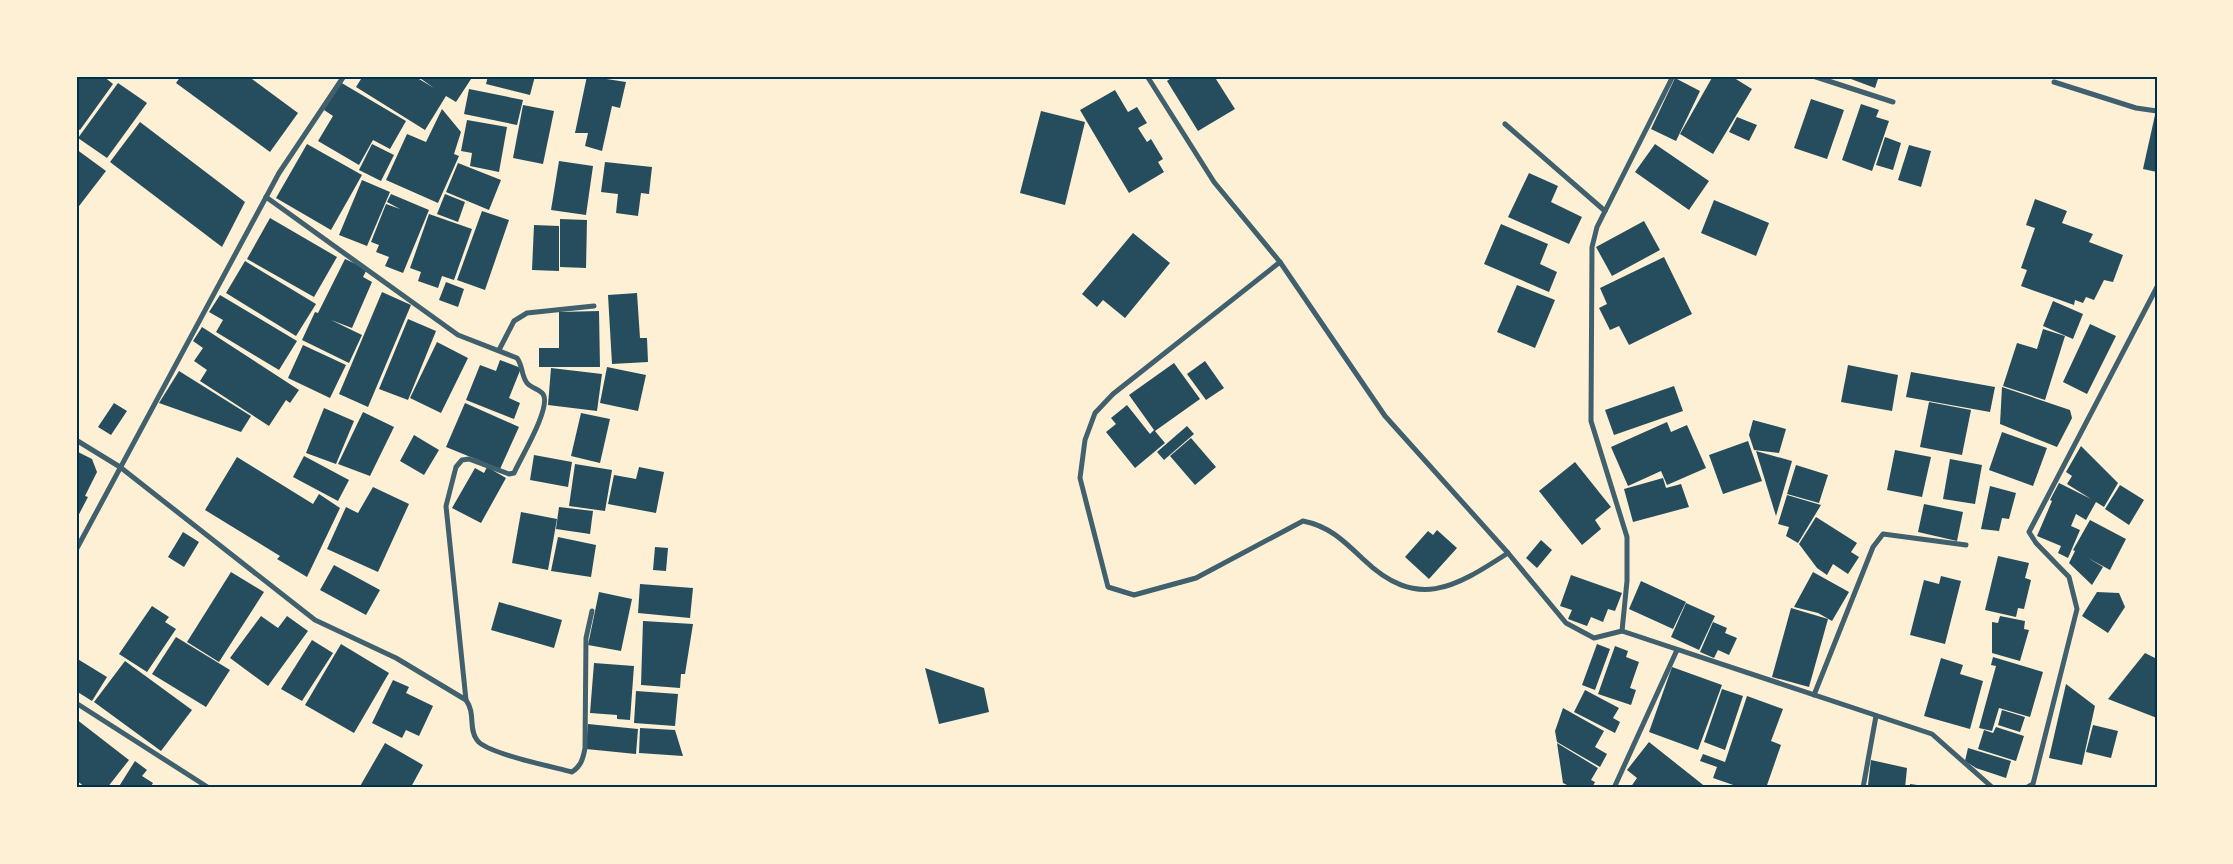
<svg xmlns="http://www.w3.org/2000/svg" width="2233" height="864" viewBox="0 0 2233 864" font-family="'Exo 2',sans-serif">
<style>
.building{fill:#264d5e}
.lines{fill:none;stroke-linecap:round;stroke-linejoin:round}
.minor{stroke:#3f606c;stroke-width:5}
.neatline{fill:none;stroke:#003049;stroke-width:2}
</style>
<rect width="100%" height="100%" fill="#fdf0d5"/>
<!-- building -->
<g class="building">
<path d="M76 76H103L113 84 80 130 76 128Z"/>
<path d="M181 76H248L298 113 270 152 176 83Z"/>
<path d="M357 76H414L434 88 417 76H473L456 102 446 96 425 130 356 87 361 79Z"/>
<path d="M488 76H535L530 95 486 84Z"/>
<path d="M587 76 626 82 620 108 612 106 602 151 585 146 588 133H575Z"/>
<path d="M1174 76H1214L1235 109 1198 131 1167 81Z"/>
<path d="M1713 76H1731L1752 89 1713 154 1680 134Z"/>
<path d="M1843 76H1879L1875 88Z"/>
<path d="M1675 78 1700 91 1676 141 1651 129Z"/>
<path d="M340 82 406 121 390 149 373 140 359 165 318 141 333 116 324 110Z"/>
<path d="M118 83 147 103 107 158 78 138Z"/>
<path d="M469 89 523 100 517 125 464 114Z"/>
<path d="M1115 90 1128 112 1137 107 1147 123 1138 128 1147 142 1151 139 1163 159 1158 162 1164 172 1129 193 1080 110Z"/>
<path d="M1811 99 1844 110 1827 159 1794 148Z"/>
<path d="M1861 104 1879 110 1876 117 1889 121 1872 171 1842 160Z"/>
<path d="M523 105 554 111 543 164 513 158Z"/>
<path d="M442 109 461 132 454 154 459 156 438 203 386 180 407 134 426 142Z"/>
<path d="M1041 111 1085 122 1065 205 1020 193Z"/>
<path d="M2155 115 2157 116V172L2143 169Z"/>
<path d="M1737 117 1757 125 1749 141 1729 132Z"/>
<path d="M467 120 507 127 499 172 470 166 472 153 461 151Z"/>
<path d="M140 122 245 202 222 247 110 162Z"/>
<path d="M1885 137 1901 143 1893 170 1876 165Z"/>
<path d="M307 144 362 175 331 230 276 198Z"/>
<path d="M372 144 394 155 381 181 359 170Z"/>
<path d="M1655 144 1709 181 1689 210 1635 172Z"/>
<path d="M1909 145 1931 151 1921 187 1898 180Z"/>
<path d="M76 149 106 171 76 210Z"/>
<path d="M559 161 593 166 586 215 551 210Z"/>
<path d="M605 162 652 167 649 194 641 193 638 216 616 213 618 194 601 192Z"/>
<path d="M458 163 501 180 489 210 446 192Z"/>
<path d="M1529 173 1558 186 1551 202 1582 217 1569 244 1508 217Z"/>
<path d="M362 180 390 192 367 246 339 235Z"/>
<path d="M391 194 429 210 403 273 385 266 389 257 376 252 379 245 371 242 386 204 400 209 387 202Z"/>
<path d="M445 194 465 202 458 222 437 214Z"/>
<path d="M2035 199 2067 211 2062 223 2093 234 2089 242 2123 255 2113 282 2104 280 2094 300 2086 297 2083 303 2075 300 2074 305 2021 286 2027 270 2021 268 2035 228 2026 225Z"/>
<path d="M1714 200 1769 223 1756 256 1701 233Z"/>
<path d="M482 211 509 220 485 290 457 280Z"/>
<path d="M429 214 472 229 454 280 442 276 438 288 418 281 421 272 410 268Z"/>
<path d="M270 218 337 257 314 297 247 259Z"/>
<path d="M560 219 587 220 586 268 560 267Z"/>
<path d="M1644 221 1660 250 1612 276 1596 247Z"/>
<path d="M1501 224 1548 244 1540 264 1557 272 1549 292 1484 264Z"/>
<path d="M534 225 559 226V271L532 270Z"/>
<path d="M1133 233 1170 263 1125 318 1103 300 1097 307 1082 294Z"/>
<path d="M1664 257 1692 314 1629 345 1619 326 1610 330 1599 308 1607 304 1600 288Z"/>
<path d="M345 259 367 269 363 277 372 282 352 328 331 320 362 335 349 363 302 340 315 312 318 313Z"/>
<path d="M245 261 316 304 296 336 226 293Z"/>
<path d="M446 282 464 289 458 307 439 300Z"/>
<path d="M1517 285 1555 300 1535 348 1497 332Z"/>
<path d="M382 292 411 305 368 407 339 394Z"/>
<path d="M637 293 640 338H647L648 362 612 364 608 295Z"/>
<path d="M220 295 297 341 279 370 216 332 223 320 209 312Z"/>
<path d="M2053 301 2083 314 2073 339 2043 326Z"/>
<path d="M599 311 600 367H539V348H559V312Z"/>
<path d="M408 319 436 331 408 400 379 389Z"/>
<path d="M2090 324 2116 336 2087 394 2063 382Z"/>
<path d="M202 327 299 390 290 403 286 400 269 426 200 381 207 370 194 361 203 348 193 341Z"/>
<path d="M2043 329 2065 336 2045 400 2003 386 2017 343 2037 349Z"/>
<path d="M437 342 468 358 441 413 410 398Z"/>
<path d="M303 345 346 365 330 398 288 378Z"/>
<path d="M500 360 521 368 509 398 520 403 514 419 466 400 480 365 496 371Z"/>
<path d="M1205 361 1224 388 1206 400 1187 374Z"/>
<path d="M1174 363 1200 399 1155 431 1165 443 1135 468 1106 432 1116 424 1111 418 1127 405 1150 434 1154 430 1129 395Z"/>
<path d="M1848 365 1898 375 1892 411 1841 402Z"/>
<path d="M607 367 646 375 638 411 600 403Z"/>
<path d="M551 368 602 374 597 411 548 405Z"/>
<path d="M179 371 251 416 241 432 159 403Z"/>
<path d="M1911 372 1995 387 1990 412 1906 397Z"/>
<path d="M1674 386 1683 411 1614 435 1605 410Z"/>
<path d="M2002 387 2070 410 2072 418 2070 422 2057 447 2000 424Z"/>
<path d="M1929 402 1971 410 1962 455 1920 447Z"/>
<path d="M114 403 127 411 111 435 98 427Z"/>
<path d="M465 403 519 427 500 469 446 447Z"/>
<path d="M324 408 354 421 336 464 306 453Z"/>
<path d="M363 412 394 427 370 476 338 464Z"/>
<path d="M581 413 610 419 600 463 571 456Z"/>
<path d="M1753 420 1786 429 1779 453 1754 450 1749 435Z"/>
<path d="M1667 422 1671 432 1687 425 1706 468 1667 485 1661 471 1628 486 1611 447Z"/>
<path d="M1187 426 1194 434 1164 460 1157 452Z"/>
<path d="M2002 432 2047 448 2033 486 1989 470Z"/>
<path d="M414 435 439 450 424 475 400 461Z"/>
<path d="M1191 438 1216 467 1195 485 1170 456Z"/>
<path d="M1748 441 1762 481 1723 494 1709 455Z"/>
<path d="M2081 446 2118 483 2104 507 2096 502 2086 520 2076 514 2071 526 2080 530 2068 558 2058 553 2061 546 2037 536 2052 501 2050 500 2059 483 2091 499 2067 484 2072 476 2066 472Z"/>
<path d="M1895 450 1931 457 1922 497 1887 490Z"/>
<path d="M76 451 92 459 97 472 85 496 88 497 76 520Z"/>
<path d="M1756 451 1792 461 1776 516Z"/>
<path d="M534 455 572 462 568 487 530 480Z"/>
<path d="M304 456 349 480 338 501 293 477Z"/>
<path d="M237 457 313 504 319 494 340 508 307 577 277 559 280 556 205 510Z"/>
<path d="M1950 459 1982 465 1975 504 1943 499Z"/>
<path d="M1575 462 1611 507 1595 520 1601 529 1582 545 1539 491Z"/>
<path d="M575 464 612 470 605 511 569 506Z"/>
<path d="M1796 465 1828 475 1819 503 1787 494Z"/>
<path d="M487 467 506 478 481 523 452 508 475 468 484 473Z"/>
<path d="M639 467 664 472 656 513 608 504 614 475 636 479Z"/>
<path d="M1663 478 1666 488 1681 484 1689 507 1633 522 1624 489Z"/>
<path d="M2120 485 2144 500 2129 525 2105 509Z"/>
<path d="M1990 486 2016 493 2009 519 2002 518 1999 531 1981 529Z"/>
<path d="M373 487 409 504 378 572 327 549 346 507 358 513Z"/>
<path d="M1787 495 1821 505 1798 543 1786 536 1789 527 1778 524Z"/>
<path d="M1924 504 1963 512 1957 541 1918 532Z"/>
<path d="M559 507 593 511 590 534 556 529Z"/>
<path d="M521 512 557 519 548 570 512 563Z"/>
<path d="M1816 517 1857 543 1851 552 1859 557 1848 574 1833 564 1827 575 1817 568 1799 544Z"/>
<path d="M2090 520 2126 539 2110 570 2088 558 2103 567 2092 585 2069 563 2075 551 2073 550Z"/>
<path d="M1437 530 1457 548 1429 579 1405 557 1428 531 1433 535Z"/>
<path d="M183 532 199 542 184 567 168 557Z"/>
<path d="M558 537 596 545 591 577 551 571Z"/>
<path d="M1541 540 1552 550 1537 568 1526 558Z"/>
<path d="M655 547 668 548 666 571 653 570Z"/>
<path d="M1998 556 2029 563 2025 578 2031 580 2024 609 2018 608 2016 617 1985 610Z"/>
<path d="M334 565 380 590 366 615 320 590Z"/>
<path d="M231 572 264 592 219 662 187 642Z"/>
<path d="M1813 572 1849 592 1832 621 1818 613 1794 607Z"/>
<path d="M1571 575 1622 593 1615 611 1608 609 1603 622 1591 617 1587 626 1568 619 1572 610 1560 606Z"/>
<path d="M1941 576 1961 581 1945 644 1910 635 1924 580 1939 584Z"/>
<path d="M1641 581 1686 602 1673 629 1629 609Z"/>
<path d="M640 584 693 588 690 618 638 613Z"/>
<path d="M599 592 632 599 621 651 588 645Z"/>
<path d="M2097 592 2119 593 2125 607 2108 633 2082 616Z"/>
<path d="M499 602 562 620 554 648 491 630Z"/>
<path d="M1686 603 1715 616 1699 650 1671 637Z"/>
<path d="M152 606 169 617 165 622 176 629 147 672 119 654Z"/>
<path d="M1791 608 1828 619 1809 687 1772 677Z"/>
<path d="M261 616 278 628 287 616 308 631 268 686 230 658Z"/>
<path d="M2000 616 2025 621 2024 629 2029 630 2020 661 1992 653V622L1998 623Z"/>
<path d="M643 621 693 624 685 674H681L680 688 641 685Z"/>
<path d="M1713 622 1727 628 1725 633 1737 638 1729 655 1718 650 1714 658 1700 652Z"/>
<path d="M176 637 230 670 206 707 152 674Z"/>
<path d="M312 640 333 653 302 701 281 689Z"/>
<path d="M341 644 389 673 354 733 305 705Z"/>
<path d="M1597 644 1610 649 1595 690 1582 685Z"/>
<path d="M1615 646 1628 651 1626 657 1639 662 1630 688 1636 690 1631 705 1598 694Z"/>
<path d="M2145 653 2157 659V718L2108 699Z"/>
<path d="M1993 657 2043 672 2030 717 1999 708 1992 731 1979 728 1996 666 1991 665Z"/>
<path d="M76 658 107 677 92 701 76 691Z"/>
<path d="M1941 658 1963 665 1960 674 1983 681 1970 729 1924 716Z"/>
<path d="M125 661 192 710 161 751 94 702Z"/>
<path d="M594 663 634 666 630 720 617 719V715L590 713Z"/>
<path d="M1672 667 1722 685 1698 750 1649 732Z"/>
<path d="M925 668 984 688 989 712 939 724Z"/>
<path d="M393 680 409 687 406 693 433 706 419 736 406 730 402 738 372 723Z"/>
<path d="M2066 684 2095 706 2082 765 2049 758Z"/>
<path d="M1722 689 1743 696 1725 750 1704 742Z"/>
<path d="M1585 690 1619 708 1613 718 1620 722 1615 733 1574 712Z"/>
<path d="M636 691 678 694 675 726 634 723Z"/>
<path d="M1747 696 1783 709 1771 741 1781 745 1766 788H1742L1713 778 1717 767 1700 761 1703 754 1725 762Z"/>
<path d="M1563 708 1604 731 1595 747 1607 754 1600 767 1557 742 1555 731Z"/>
<path d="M2002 710 2025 717 2020 732 1998 725Z"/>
<path d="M76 719 129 760 107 788H86L76 780Z"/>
<path d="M588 724 638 729 636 754 586 749Z"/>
<path d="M2093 725 2118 731 2111 758 2086 752Z"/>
<path d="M1996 727 2024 736 2016 761 1978 749 1984 730 1993 733Z"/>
<path d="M640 728 675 730 683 756 639 753Z"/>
<path d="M1649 742 1707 788H1630L1637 778 1627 770Z"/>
<path d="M385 743 423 765 411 787 359 788Z"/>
<path d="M1557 743 1598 768 1591 780 1595 782 1592 788H1573L1563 783Z"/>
<path d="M1968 748 2011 761 2006 778 1976 768 1965 761Z"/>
<path d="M1871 760 1907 768 1905 788 1868 785Z"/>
<path d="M135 761 147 770 142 776 153 783 150 788H118Z"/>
<path d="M1910 784 1932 787V788H1910Z"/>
</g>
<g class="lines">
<!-- minor -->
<g class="minor">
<path d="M1147 76 1214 182 1280 262 1385 416 1508 553 1566 623 1594 638 1622 631 1932 734 1993 788"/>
<path d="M1813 76 1893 102"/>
<path d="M2054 82 2136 108 2157 111"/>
<path d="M1505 124 1605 211"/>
<path d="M266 197 458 335 517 358C523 366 521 375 527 383 531 388 539 389 543 394 552 407 520 459 514 473L509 474 469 459 462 460 456 467 446 506 466 700"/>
<path d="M1280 262 1113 394 1095 413 1085 440 1080 478 1108 587 1134 595 1196 578 1303 521C1329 526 1344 541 1363 559 1417 611 1454 588 1508 553"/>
<path d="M499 350 514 321 527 313 594 306"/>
<path d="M76 440 120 467 315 620 396 658 466 700C476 714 468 728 477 740 485 753 554 767 572 772 581 766 583 759 585 748L586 638 592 611"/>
<path d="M76 550 279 173 344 76"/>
<path d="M1622 631 1627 581V537L1591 421 1592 247 1597 227 1673 76"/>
<path d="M1814 695 1873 547 1883 534 1966 545"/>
<path d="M76 703 209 788"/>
<path d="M1614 788 1677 650"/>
<path d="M1863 788 1876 716"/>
<path d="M2026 788 2033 784 2077 609 2069 577 2036 543 2029 532 2157 287"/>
</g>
</g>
<!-- border -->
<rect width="2233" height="864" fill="none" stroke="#fdf0d5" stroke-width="155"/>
<rect x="78" y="78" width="2078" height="708" class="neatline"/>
</svg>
